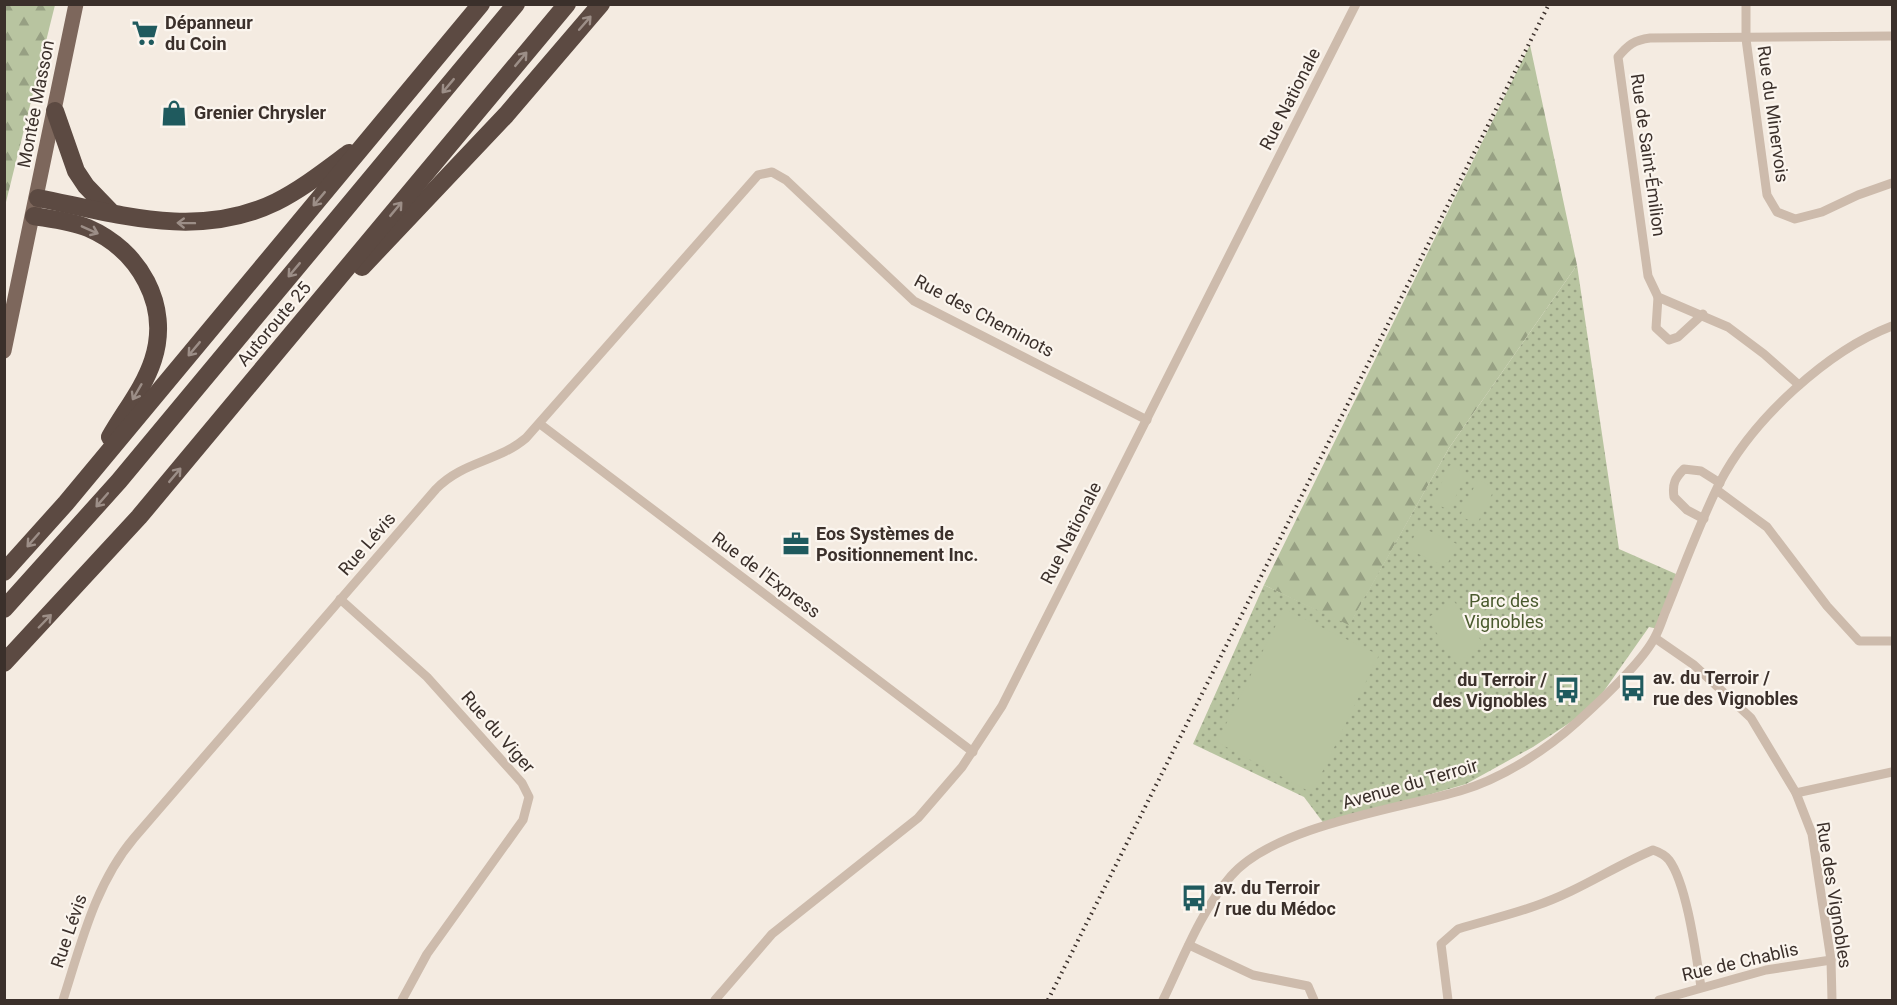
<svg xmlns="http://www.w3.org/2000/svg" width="1897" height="1005" viewBox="0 0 1897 1005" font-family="Roboto,sans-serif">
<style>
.forest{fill:url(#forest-firs)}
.park{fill:url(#park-dots)}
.garden{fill:#b8c4a0}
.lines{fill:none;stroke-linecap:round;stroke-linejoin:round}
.minor{stroke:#cdbbac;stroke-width:9}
.primary{stroke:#7d675c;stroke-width:15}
.motorway{stroke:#5c4a42;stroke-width:18}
.rail{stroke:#3b302b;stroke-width:4;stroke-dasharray:1.5 4.5;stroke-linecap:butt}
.oneway{stroke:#9c8e87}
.labels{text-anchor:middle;stroke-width:4.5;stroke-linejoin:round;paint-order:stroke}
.poi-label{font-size:18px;font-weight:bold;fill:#3b302b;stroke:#fbf5ee;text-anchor:start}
.street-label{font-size:18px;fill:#3b302b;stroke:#fbf5ee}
.park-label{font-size:18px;fill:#4a5a2e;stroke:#fbf5ee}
</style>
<defs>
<pattern id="forest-firs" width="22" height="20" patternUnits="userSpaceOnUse" patternTransform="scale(1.5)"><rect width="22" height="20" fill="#b8c4a0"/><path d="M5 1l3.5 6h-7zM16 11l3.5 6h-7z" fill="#97a083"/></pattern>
<pattern id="park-dots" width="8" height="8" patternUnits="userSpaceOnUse" patternTransform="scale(1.5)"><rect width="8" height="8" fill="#b8c4a0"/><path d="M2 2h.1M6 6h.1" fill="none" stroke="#97a083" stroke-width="1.8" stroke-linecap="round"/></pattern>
</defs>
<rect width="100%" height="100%" fill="#f4ebe1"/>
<!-- forest -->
<g class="forest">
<path d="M5 4 55 5 5 206 4 5Z"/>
<path d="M1530 45 1577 265 1449 448 1349 626 1264 585Z"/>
</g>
<!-- park -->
<path class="park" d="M1577 265 1619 549 1676 574 1658 629 1649 627 1592 708 1533 747 1466 784 1325 825 1304 797 1193 744 1264 585 1349 625 1449 448Z"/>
<!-- garden -->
<g class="garden">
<path d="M1450 465 1467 474 1449 510 1432 502Z"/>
<path d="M1478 479 1495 488 1477 524 1460 516Z"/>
<path d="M1419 526 1457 544 1446 567 1408 549Z"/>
<path d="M1454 601 1484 645 1456 663 1427 618Z"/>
<path d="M1284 609 1379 655 1312 793 1217 742Z"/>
</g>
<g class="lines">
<!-- minor -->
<g class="minor">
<path d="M1746 4V39L1762 158 1767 195 1777 212 1795 219 1822 212 1858 195 1892 183"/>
<path d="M1658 297 1656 328 1669 340 1678 337 1703 314"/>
<path d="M1799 385 1764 354 1728 327 1658 297 1648 276 1618 57C1628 45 1634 40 1650 38L1892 36"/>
<path d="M540 424 973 752"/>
<path d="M1718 491 1767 527 1827 606 1859 641H1892"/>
<path d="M1704 519 1687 510 1674 497C1672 484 1675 478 1684 469L1701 471 1720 483"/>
<path d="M340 599 427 677 522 783 529 797 523 820 427 954 402 1000"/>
<path d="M1655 638 1694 665 1751 718 1796 793 1812 834 1831 960 1832 1000"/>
<path d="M1796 793 1892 772"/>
<path d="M1189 945 1253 975 1308 986 1314 1000"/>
<path d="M63 1000C81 944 95 884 134 838L436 489C463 461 498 462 526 438L758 175 772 172 786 180 914 301 1147 420"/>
<path d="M715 1000 772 934 918 818 962 767 1002 706 1356 4"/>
<path d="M1163 1000C1183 959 1200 912 1231 876 1274 826 1397 809 1460 791 1501 779 1545 751 1577 722 1598 703 1643 661 1655 637 1660 628 1663 617 1667 608 1684 566 1700 522 1720 482 1753 419 1827 351 1892 326"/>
<path d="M1448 1000 1441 944 1458 929C1484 921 1510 915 1535 906 1577 892 1613 867 1653 850 1659 852 1665 855 1669 860 1687 884 1696 955 1701 987"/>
<path d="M1659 1000 1766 970 1831 960"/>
</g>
<!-- primary -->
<path class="primary" d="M4 351 76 4"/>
<!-- motorway -->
<g class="motorway">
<path d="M55 111 76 171 86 186 112 213"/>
<path d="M38 198C118 214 198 240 276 202 302 189 326 170 349 153"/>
<path d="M34 216C52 219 71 221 88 228 139 250 171 305 153 360 144 388 124 412 110 437"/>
<path d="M362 267 506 115 601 4"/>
<path d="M4 572 66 503 481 4"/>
<path d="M4 609 119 481 516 4"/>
<path d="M4 663 139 517 567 4"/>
</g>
<!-- rail -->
<path class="rail" d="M1048 1000 1549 4"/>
</g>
<!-- one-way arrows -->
<defs><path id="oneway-shaft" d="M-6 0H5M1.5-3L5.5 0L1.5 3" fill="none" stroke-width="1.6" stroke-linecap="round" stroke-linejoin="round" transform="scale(1.5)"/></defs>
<g class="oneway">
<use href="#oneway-shaft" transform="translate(585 23) rotate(-49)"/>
<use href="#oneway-shaft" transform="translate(521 59) rotate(-50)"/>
<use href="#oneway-shaft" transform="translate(448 86) rotate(130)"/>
<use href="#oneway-shaft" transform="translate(319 199) rotate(130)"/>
<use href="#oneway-shaft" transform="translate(396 209) rotate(-50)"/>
<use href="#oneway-shaft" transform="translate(186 223) rotate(-179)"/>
<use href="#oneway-shaft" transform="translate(90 230) rotate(24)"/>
<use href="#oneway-shaft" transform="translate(294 270) rotate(130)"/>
<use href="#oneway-shaft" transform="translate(194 349) rotate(130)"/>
<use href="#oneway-shaft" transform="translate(137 392) rotate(120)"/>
<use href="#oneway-shaft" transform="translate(175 475) rotate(-50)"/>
<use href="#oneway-shaft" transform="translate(102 500) rotate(131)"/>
<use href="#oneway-shaft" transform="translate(33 540) rotate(131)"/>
<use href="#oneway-shaft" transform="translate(45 621) rotate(-46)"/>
</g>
<!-- icons -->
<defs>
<g id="supermarket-bare" transform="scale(2.07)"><path d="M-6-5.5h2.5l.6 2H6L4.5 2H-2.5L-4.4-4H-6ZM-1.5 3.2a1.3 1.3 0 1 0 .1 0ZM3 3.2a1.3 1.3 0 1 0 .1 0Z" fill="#1f5a5e" stroke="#fbf5ee" stroke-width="2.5" paint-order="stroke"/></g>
<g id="shop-bare" transform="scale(2.07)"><path d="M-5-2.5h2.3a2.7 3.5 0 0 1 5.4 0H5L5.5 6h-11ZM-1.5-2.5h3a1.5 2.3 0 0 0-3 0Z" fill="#1f5a5e" stroke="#fbf5ee" stroke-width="2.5" paint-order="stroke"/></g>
<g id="office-bare" transform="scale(2.07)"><path d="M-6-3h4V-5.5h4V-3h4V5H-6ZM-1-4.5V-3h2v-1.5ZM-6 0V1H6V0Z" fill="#1f5a5e" stroke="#fbf5ee" stroke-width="2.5" paint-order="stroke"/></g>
<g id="bus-bare" transform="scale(2.07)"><path d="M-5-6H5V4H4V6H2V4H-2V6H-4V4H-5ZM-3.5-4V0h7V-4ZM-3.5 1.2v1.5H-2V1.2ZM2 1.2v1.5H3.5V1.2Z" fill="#1f5a5e" stroke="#fbf5ee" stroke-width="2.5" paint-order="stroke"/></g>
</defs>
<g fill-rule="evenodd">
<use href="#supermarket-bare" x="145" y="33"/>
<use href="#shop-bare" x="174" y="113"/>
<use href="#office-bare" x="796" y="544"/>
<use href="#bus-bare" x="1633" y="688"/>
<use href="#bus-bare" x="1567" y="690"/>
<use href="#bus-bare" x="1194" y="898"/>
</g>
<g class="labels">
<!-- poi labels -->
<g class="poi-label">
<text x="165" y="29">Dépanneur<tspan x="165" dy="21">du Coin</tspan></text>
<text x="194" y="119">Grenier Chrysler</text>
<text x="816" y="540">Eos Systèmes de<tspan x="816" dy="21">Positionnement Inc.</tspan></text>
<text x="1653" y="684">av. du Terroir /<tspan x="1653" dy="21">rue des Vignobles</tspan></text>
<text x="1547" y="686" text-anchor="end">du Terroir /<tspan x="1547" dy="21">des Vignobles</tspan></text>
<text x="1214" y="894">av. du Terroir<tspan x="1214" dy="21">/ rue du Médoc</tspan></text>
</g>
<!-- street labels -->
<g class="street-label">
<text transform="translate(1290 99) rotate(-63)" y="6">Rue Nationale</text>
<text transform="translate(36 104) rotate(-79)" y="6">Montée Masson</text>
<text transform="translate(1773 114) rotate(82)" y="6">Rue du Minervois</text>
<text transform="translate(1648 155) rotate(82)" y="6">Rue de Saint-Émilion</text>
<text transform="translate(984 316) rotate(28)" y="6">Rue des Cheminots</text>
<text transform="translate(274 324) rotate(-50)" y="6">Autoroute 25</text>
<text transform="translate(1071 533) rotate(-63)" y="6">Rue Nationale</text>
<text transform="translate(367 544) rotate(-49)" y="6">Rue Lévis</text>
<text transform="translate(766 575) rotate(37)" y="6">Rue de l'Express</text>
<text transform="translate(498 732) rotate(49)" y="6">Rue du Viger</text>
<text transform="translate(1410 784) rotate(-16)" y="6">Avenue du Terroir</text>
<text transform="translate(1834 895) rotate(81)" y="6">Rue des Vignobles</text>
<text transform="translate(69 931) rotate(-71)" y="6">Rue Lévis</text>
<text transform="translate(1740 962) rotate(-13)" y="6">Rue de Chablis</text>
</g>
<!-- park labels -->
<g class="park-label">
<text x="1504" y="607">Parc des<tspan x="1504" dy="21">Vignobles</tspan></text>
</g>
</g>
<!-- border -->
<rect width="1897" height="1005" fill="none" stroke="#3b302b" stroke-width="12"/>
</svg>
